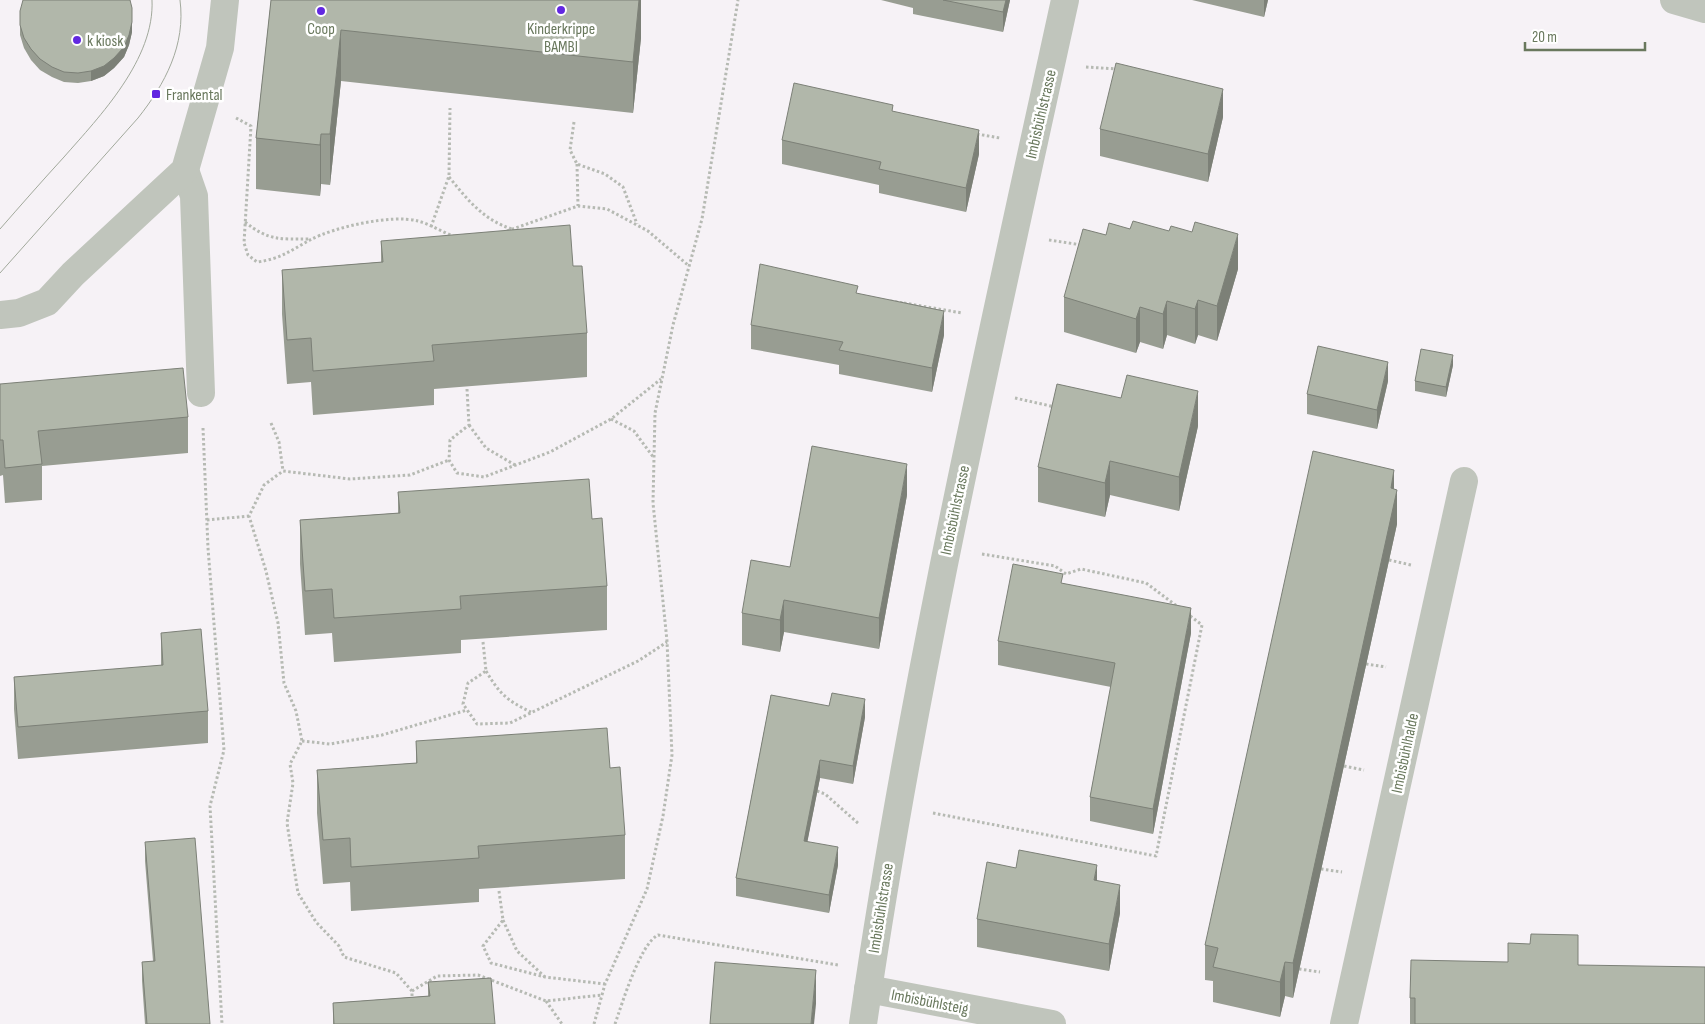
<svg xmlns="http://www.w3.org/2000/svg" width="1705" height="1024" viewBox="0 0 1705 1024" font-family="'Sofia Sans Condensed',sans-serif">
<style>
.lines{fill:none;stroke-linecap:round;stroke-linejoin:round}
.path{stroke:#b6bab3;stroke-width:3;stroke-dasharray:2.5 2.5;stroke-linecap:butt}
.minor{stroke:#c0c5bc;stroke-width:28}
.tram{stroke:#a2a99c;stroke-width:1}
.wall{fill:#989d92}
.shaded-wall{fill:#7c8077}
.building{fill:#b1b7aa;stroke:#7c8077}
.poi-dot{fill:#6228e1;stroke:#fff;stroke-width:2}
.labels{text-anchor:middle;stroke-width:5;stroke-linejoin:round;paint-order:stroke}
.poi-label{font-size:16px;fill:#69785d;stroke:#fff}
.street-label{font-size:16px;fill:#69785d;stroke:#fff}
</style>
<rect width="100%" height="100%" fill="#f6f2f6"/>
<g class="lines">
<!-- path -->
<g class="path">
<path d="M1086 67 1117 69"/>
<path d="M236 118 251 126 244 243 248 255 257 262C280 259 290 251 310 240 334 227 392 214 418 221 430 224 442 232 453 236"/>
<path d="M574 122 570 150 577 164 605 174 623 187 637 224"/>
<path d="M977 134 1000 138"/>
<path d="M577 164 578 206"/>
<path d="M449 177C467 199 483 220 512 229"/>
<path d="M245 222C269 241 280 239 309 239"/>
<path d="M431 227 449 176 450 108"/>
<path d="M507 231 578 206 607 209 648 231 689 266"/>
<path d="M1049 240 1082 245"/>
<path d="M890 301 904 303"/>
<path d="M904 303 962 313"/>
<path d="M467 389 469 425 450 440 449 460 457 473 484 477 550 452 611 419 661 379"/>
<path d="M1015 398 1055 407"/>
<path d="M611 419 634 431 654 458"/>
<path d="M271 423 279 442 283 471"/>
<path d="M469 425 486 448 515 465"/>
<path d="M203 428 208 548 224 750 210 806 222 1024"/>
<path d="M207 520 249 516"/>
<path d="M982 554 1055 566 1066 574 1081 569 1146 583 1178 607"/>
<path d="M1389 560 1411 565"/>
<path d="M483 642 486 671 468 683 463 704 477 724 510 723 638 661 667 642"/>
<path d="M1366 664 1386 667"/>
<path d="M486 671C499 693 507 701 531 712"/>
<path d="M302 741 330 744 382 735 467 710"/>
<path d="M1344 766 1364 770"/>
<path d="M817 791 825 794 859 824"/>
<path d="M933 813 1156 856 1202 625 1189 615"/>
<path d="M1321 869 1342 872"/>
<path d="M499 891 503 920 483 946 491 963 545 977 605 984"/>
<path d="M503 920 517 951 545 977"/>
<path d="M1299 969 1320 972"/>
<path d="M412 991 396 973 344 957 339 946 316 922 298 893 287 823 293 783 290 764 302 741 296 711 284 683 278 623 266 571 249 516 264 485 283 471 350 479 410 475 449 460"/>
<path d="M412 1001V991L437 976 478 975 546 1001 602 995"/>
<path d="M546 1001 562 1024"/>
<path d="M594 1024 605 984 647 889 663 816 672 755 667 641 653 503 655 413 673 325 702 219 738 0"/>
<path d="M615 1024C622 1004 640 944 658 935L838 965"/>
</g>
<!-- minor -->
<g class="minor">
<path d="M1674 0 1705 9"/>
<path d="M185 170 194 196 201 393"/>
<path d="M0 315 19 313 47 302 73 274 185 170 220 48 225 0"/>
<path d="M868 989 1052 1024"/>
<path d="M863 1024C913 679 991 340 1065 0"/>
<path d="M1344 1024 1464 481"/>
</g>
<!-- tram -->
<g class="tram">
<path d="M0 229C21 205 42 181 64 157 100 116 155 59 152 0"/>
<path d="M0 273 138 118C165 84 186 45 180 0"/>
</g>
</g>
<!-- wall -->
<g class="wall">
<path d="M271 0H641V38L633 113 341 81 330 185 321 184 320 196 256 189V138Z"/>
<path d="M881 0H1010L1003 32 913 14V8Z"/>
<path d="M1192 0H1268L1264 17Z"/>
<path d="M20 11 132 32 129 45 124 57 114 68 104 76 91 81 78 83 64 82 52 77 40 70 31 60 24 48 20 35Z"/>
<path d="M893 112 979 154 966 212 879 193V185L782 164V140Z"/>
<path d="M1223 117 1208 182 1100 156V129Z"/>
<path d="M1106 235 1238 269 1217 341 1198 335 1195 344 1167 335 1163 349 1140 342 1136 353 1064 332V297Z"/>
<path d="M381 241 573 266 587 333V377L434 389V405L313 415 311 382 287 384 282 314V270L381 262Z"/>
<path d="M858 294 944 335 932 392 839 374V365L751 349V325Z"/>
<path d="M1453 365 1446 397 1415 391V381Z"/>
<path d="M1388 381 1377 429 1307 414V394Z"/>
<path d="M0 384 188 417V453L42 466V500L5 503 3 475 0 476Z"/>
<path d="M1198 426 1179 511 1110 495 1105 517 1038 502V467Z"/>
<path d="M1394 489 1397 524 1293 998 1285 996 1280 1017 1213 1002V981L1205 980V945Z"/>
<path d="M398 492 592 519 607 586V630L461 640V653L334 662 332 633 305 635 300 564V520L398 513Z"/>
<path d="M907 495 879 649 784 632 780 652 742 645V613L790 567Z"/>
<path d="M1063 583 1191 633 1153 834 1090 821V797L1111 687 998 665V641Z"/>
<path d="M161 633 208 711V743L18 759 14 709V677L161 666Z"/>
<path d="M771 695 865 717 853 784 820 778 807 842 838 865 829 913 736 896V878Z"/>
<path d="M416 741 610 768 625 835V879L479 889V902L351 911 350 882 323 884 317 813V770L416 763Z"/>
<path d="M145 842 210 1024H145L142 981V962L153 961 145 861Z"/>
<path d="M1016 868 1097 881 1120 913 1109 971 977 947V919Z"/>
<path d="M1508 962 1578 965 1705 1024H1410V998Z"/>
<path d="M428 982 495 1024H333V1003L428 996Z"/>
</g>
<!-- shaded-wall -->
<g class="shaded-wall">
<path d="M639 0H641V38L633 113V62Z"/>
<path d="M1006 0H1010L1003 32V12Z"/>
<path d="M1264 0H1268L1264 17Z"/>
<path d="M132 22V32L129 45 124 57 114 68 104 76 91 81V71Z"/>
<path d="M341 30V81L330 185V134Z"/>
<path d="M1223 89V117L1208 182V154Z"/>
<path d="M979 130V154L966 212V188Z"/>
<path d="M321 134V184L320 196V145Z"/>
<path d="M1238 234V269L1217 341V306Z"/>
<path d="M1198 300V335L1195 344V309Z"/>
<path d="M1167 301V335L1163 349V314Z"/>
<path d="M1140 307V342L1136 353V319Z"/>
<path d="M944 311V335L932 392V368Z"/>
<path d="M1453 355V365L1446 397V387Z"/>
<path d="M1388 362V381L1377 429V410Z"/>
<path d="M1198 391V426L1179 511V477Z"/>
<path d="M1110 461V495L1105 517V483Z"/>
<path d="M907 464V495L879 649V618Z"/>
<path d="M1394 470V502L1397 490V524L1293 998V963Z"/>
<path d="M784 600V632L780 652V620Z"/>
<path d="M1191 608V633L1153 834V809Z"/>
<path d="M865 699V717L853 784V766Z"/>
<path d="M820 760V778L804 859V841Z"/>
<path d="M838 847V865L829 913V895Z"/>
<path d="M1097 865V892L1094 880Z"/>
<path d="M1120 885V913L1109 971V944Z"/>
<path d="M1285 962V996L1280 1017V982Z"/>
<path d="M816 970V1004L814 1024H811Z"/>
</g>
<!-- building -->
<g class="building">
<path d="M23 0H130L132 8V22L129 35 124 47 114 58 104 66 91 71 78 73 64 72 52 67 40 59 31 49 24 38 20 25V11Z"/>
<path d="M271 0H639L633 62 341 30 330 134H321L320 145 256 138Z"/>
<path d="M943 0H1006L1003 12Z"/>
<path d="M1116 63 1223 89 1208 154 1100 129Z"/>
<path d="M794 83 893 105 892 111 979 130 966 188 879 169 881 162 782 140Z"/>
<path d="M1133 221 1169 231 1171 226 1192 232 1195 222 1238 234 1217 306 1198 300 1195 309 1167 301 1163 314 1140 307 1136 319 1064 297 1083 229 1106 235 1109 223 1130 229Z"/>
<path d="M570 225 573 266H582L587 333 432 345 434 361 313 371 311 338 287 340 282 270 383 262 381 241Z"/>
<path d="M760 264 858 286 856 293 944 311 932 368 839 350 843 342 751 325Z"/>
<path d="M1318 346 1388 362 1377 410 1307 394Z"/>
<path d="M1421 349 1453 355 1446 387 1415 381Z"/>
<path d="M183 368 188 417 38 431 42 464 5 468 3 440H0V384Z"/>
<path d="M1127 375 1198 391 1179 477 1110 461 1105 483 1038 467 1057 384 1121 398Z"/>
<path d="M812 446 907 464 879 618 784 600 780 620 742 613 751 560 790 567Z"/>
<path d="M1313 451 1394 470 1391 488 1397 490 1293 963 1285 962 1280 982 1213 967 1218 948 1205 945Z"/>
<path d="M589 479 592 519 602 518 607 586 460 596 461 609 334 618 332 589 305 591 300 520 400 513 398 492Z"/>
<path d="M1013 564 1063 574 1061 583 1191 608 1153 809 1090 797 1115 663 998 641Z"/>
<path d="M201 629 208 711 18 727 14 677 163 665 161 633Z"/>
<path d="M832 693 865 699 853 766 820 760 804 841 838 847 829 895 736 878 771 695 829 706Z"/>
<path d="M607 728 610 768 620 767 625 835 478 846 479 858 351 867 350 838 323 840 317 770 417 763 416 741Z"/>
<path d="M195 838 210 1024H147L142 962 155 961 145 842Z"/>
<path d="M1019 850 1097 865 1094 880 1120 885 1109 944 977 919 987 862 1016 868Z"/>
<path d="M1531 934 1578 935V965L1705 967V1024H1415V998H1410L1411 960 1508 962V943L1530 944Z"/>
<path d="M715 962 816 970 811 1024H710Z"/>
<path d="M491 978 495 1024H334L333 1003 430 996 428 982Z"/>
</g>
<!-- markers -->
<g class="poi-dot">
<circle cx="561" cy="10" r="5"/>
<circle cx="321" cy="11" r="5"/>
<circle cx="77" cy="40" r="5"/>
<rect x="151" y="89" width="10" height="10" rx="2.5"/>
</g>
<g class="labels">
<!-- poi labels -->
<g class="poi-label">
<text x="321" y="34">Coop</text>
<text x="561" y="34">Kinderkrippe<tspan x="561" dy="18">BAMBI</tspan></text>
<text x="87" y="46" text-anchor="start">k kiosk</text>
<text x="166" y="100" text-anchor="start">Frankental</text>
</g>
<!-- street labels -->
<g class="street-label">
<text transform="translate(1040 114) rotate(-77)" y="6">Imbisbühlstrasse</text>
<text transform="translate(954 510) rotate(-78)" y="6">Imbisbühlstrasse</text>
<text transform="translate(1404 753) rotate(-78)" y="6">Imbisbühlhalde</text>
<text transform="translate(880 908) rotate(-81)" y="6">Imbisbühlstrasse</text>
<text transform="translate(930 1001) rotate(11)" y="6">Imbisbühlsteig</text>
</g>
</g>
<!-- scale -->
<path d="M1525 42v8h120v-8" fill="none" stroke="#69785d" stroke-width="2.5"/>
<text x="1532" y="42" font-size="15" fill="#69785d" stroke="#ffffff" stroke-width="4" paint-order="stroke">20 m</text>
</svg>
